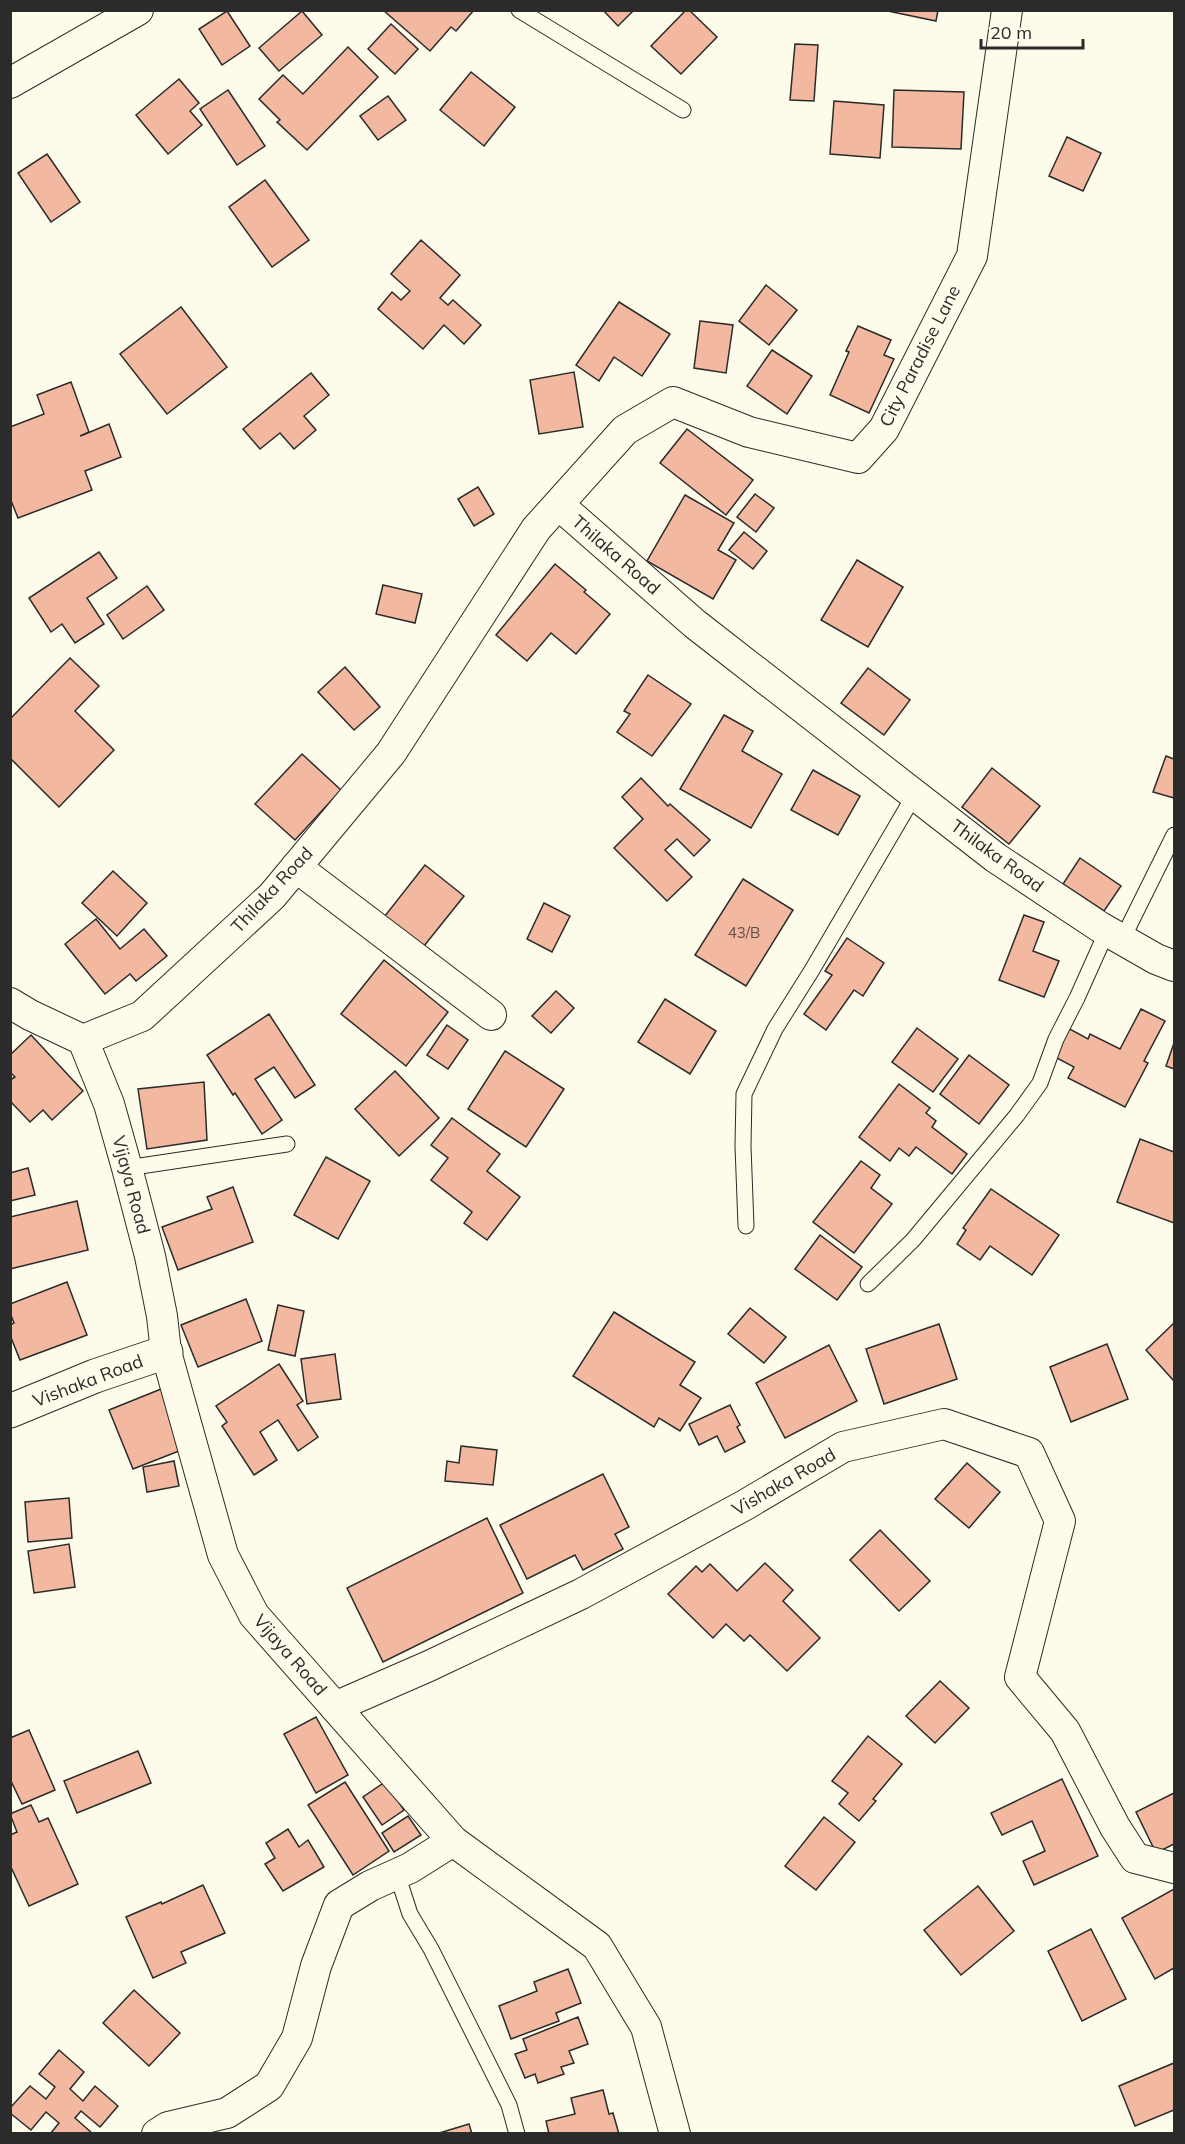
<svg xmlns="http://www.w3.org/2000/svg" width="1185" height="2144" viewBox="0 0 1185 2144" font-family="Mulish,sans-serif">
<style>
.building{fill:#f2b8a0;stroke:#2b2b2b;stroke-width:1.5}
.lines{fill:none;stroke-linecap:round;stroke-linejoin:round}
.service-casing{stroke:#2b2b2b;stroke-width:17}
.minor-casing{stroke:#2b2b2b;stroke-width:32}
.tertiary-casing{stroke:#2b2b2b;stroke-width:35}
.service{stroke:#fdfbea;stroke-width:15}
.minor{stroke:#fdfbea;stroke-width:30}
.tertiary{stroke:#fdfbea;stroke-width:33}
.labels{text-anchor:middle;stroke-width:4.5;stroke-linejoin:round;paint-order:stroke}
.number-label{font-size:15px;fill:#5d4e48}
.street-label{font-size:18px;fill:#2b2b2b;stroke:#fdfbea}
</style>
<rect width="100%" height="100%" fill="#fdfbea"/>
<!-- building -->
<g class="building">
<path d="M383 10H474L456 31 451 27 430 51Z"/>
<path d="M603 10H634L618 26Z"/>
<path d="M686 10H689L717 37 681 74 651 46Z"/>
<path d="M883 10H938L936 21Z"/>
<path d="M227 11 250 46 222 65 199 29Z"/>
<path d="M302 11 322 35 279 71 259 48Z"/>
<path d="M391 24 418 49 395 74 368 49Z"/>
<path d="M795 44 818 45 814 101 790 100Z"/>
<path d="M348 47 378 77 307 150 277 122 280 120 259 99 283 75 303 94Z"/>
<path d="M471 72 515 107 484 146 440 110Z"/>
<path d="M179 79 199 103 190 111 202 125 168 154 136 115Z"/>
<path d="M228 90 265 146 237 165 200 109Z"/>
<path d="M894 90 964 92 961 149 892 147Z"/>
<path d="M388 96 406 120 378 140 360 116Z"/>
<path d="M834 101 884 105 880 158 830 154Z"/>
<path d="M1067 137 1101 153 1083 191 1049 176Z"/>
<path d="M47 154 80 202 51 222 18 173Z"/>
<path d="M265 180 309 240 272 267 229 207Z"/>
<path d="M421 240 460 275 440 298 448 305 453 300 481 325 464 344 444 325 423 349 378 309 392 292 401 300 410 291 391 274Z"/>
<path d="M766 285 797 310 769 345 739 321Z"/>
<path d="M619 302 670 334 642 376 614 357 599 381 576 365Z"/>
<path d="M181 307 227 367 167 414 120 354Z"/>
<path d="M700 321 733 325 726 373 694 368Z"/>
<path d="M858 326 891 340 884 355 894 359 869 413 830 395 849 352 846 351Z"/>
<path d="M772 350 812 376 787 414 747 386Z"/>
<path d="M574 372 583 427 539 434 530 380Z"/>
<path d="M311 373 329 395 304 416 316 430 294 449 280 433 260 449 243 429Z"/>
<path d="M71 382 89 432 80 436 83 435 109 424 121 457 85 471 92 490 18 518 10 498V427L44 414 37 395Z"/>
<path d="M687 429 753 480 726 515 660 463Z"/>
<path d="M478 487 494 514 474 526 458 499Z"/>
<path d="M755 494 774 508 756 532 737 517Z"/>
<path d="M685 495 734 523 718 550 736 560 713 599 647 561Z"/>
<path d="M744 532 767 551 753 569 729 550Z"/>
<path d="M99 552 117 578 87 598 104 624 75 643 62 624 51 632 29 598Z"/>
<path d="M857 560 903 587 868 647 821 620Z"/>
<path d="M555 564 586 590 584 592 610 614 576 654 551 633 527 661 496 635Z"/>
<path d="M383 585 422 594 415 623 376 614Z"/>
<path d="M147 586 164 610 123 639 107 615Z"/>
<path d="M70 658 99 686 75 711 114 750 59 807 10 758V719Z"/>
<path d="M345 667 380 707 354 730 318 692Z"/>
<path d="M868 668 910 700 884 735 841 703Z"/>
<path d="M648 675 691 704 652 756 617 732 630 714 624 711Z"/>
<path d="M724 715 753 731 742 751 782 774 751 828 680 789Z"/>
<path d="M302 754 341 790 295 840 255 804Z"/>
<path d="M1166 756 1174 759V798L1153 792Z"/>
<path d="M992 768 1040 806 1009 844 962 807Z"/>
<path d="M813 770 860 796 838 835 791 810Z"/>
<path d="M641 778 668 806 670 804 710 840 694 856 677 839 665 850 692 877 667 901 614 848 643 819 622 797Z"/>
<path d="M1080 858 1121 886 1104 911 1063 884Z"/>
<path d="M425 865 464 896 416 956 377 926Z"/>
<path d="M113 871 147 903 117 936 82 903Z"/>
<path d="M743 879 793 910 746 986 695 955Z"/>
<path d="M544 903 570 916 552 952 527 939Z"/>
<path d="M1024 915 1044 922 1033 951 1059 961 1044 997 999 980Z"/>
<path d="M96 919 120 949 144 929 167 956 136 981 130 974 105 994 65 944Z"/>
<path d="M847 938 884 963 863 996 854 990 826 1030 804 1014 832 975 825 971Z"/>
<path d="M384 960 448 1012 406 1066 341 1014Z"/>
<path d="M556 991 574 1008 551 1033 532 1016Z"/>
<path d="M665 999 716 1031 690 1074 638 1042Z"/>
<path d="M1141 1009 1165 1021 1144 1061 1148 1063 1125 1107 1068 1078 1074 1067 1053 1056 1068 1028 1088 1039 1090 1034 1120 1049Z"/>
<path d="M269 1014 315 1085 295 1098 274 1067 255 1079 282 1120 262 1134 235 1093 233 1095 207 1055Z"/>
<path d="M447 1025 468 1040 448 1069 427 1055Z"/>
<path d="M917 1028 958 1059 933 1092 892 1062Z"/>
<path d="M31 1035 83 1091 52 1120 43 1110 30 1122 10 1101V1080L15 1077 10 1072V1055Z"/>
<path d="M1174 1043V1069L1166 1066Z"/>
<path d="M505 1051 564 1089 526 1147 468 1109Z"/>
<path d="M969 1055 1009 1085 979 1124 940 1094Z"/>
<path d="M395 1071 439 1118 399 1156 355 1109Z"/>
<path d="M204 1082 207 1140 147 1149 138 1089Z"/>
<path d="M899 1084 930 1108 926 1113 936 1121 932 1127 967 1154 952 1174 916 1147 909 1156 899 1148 890 1161 859 1137Z"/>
<path d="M452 1118 500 1154 487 1171 520 1197 487 1240 464 1223 472 1212 431 1180 448 1158 431 1145Z"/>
<path d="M1140 1139 1174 1152V1223L1117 1202Z"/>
<path d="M326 1157 370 1181 338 1239 294 1215Z"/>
<path d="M861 1161 880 1175 871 1188 892 1204 854 1253 813 1222Z"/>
<path d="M28 1168 35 1195 10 1201V1173Z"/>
<path d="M233 1187 253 1242 178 1270 162 1227 212 1209 207 1197Z"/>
<path d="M991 1189 1059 1235 1032 1275 990 1246 980 1260 957 1244 966 1230 963 1228Z"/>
<path d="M77 1201 88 1250 10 1269V1217Z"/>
<path d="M820 1235 862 1267 837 1300 795 1269Z"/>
<path d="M67 1282 87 1335 20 1360 10 1335V1325L14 1323 10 1313V1304Z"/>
<path d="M246 1299 262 1341 198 1367 181 1325Z"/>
<path d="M278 1305 304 1311 295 1356 268 1350Z"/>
<path d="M750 1308 786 1337 764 1363 728 1334Z"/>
<path d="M614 1312 695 1362 680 1385 701 1398 680 1431 659 1418 654 1427 573 1376Z"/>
<path d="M1174 1323V1381L1146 1350Z"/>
<path d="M939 1324 957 1379 884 1404 866 1349Z"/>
<path d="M1107 1344 1128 1399 1071 1422 1050 1367Z"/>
<path d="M829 1345 857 1401 785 1438 756 1383Z"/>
<path d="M335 1354 341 1399 307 1404 301 1359Z"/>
<path d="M279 1364 303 1401 297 1405 318 1437 298 1451 278 1420 260 1432 277 1460 254 1475 222 1426 227 1422 216 1406Z"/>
<path d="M161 1389 184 1449 133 1469 109 1410Z"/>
<path d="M730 1405 740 1425 737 1427 745 1442 725 1452 717 1436 699 1445 689 1424Z"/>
<path d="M461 1446 497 1450 493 1485 445 1481 447 1461 459 1463Z"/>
<path d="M174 1461 179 1486 147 1492 143 1467Z"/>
<path d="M967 1463 1000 1492 969 1528 935 1499Z"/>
<path d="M603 1474 629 1527 615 1534 623 1549 583 1570 575 1555 527 1579 500 1525Z"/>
<path d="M69 1498 72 1538 28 1542 25 1502Z"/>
<path d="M487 1518 523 1593 383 1662 347 1588Z"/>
<path d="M880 1530 930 1581 899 1611 850 1560Z"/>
<path d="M69 1544 75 1587 34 1593 28 1551Z"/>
<path d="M765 1563 793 1590 783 1601 820 1638 787 1671 750 1635 744 1641 726 1624 713 1638 668 1594 696 1566 702 1572 710 1564 737 1591Z"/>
<path d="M940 1681 969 1708 935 1743 906 1716Z"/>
<path d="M316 1717 348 1775 316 1793 284 1734Z"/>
<path d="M29 1730 55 1790 22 1804 10 1779V1738Z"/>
<path d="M868 1736 902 1764 873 1799 876 1801 859 1821 839 1804 848 1793 832 1781Z"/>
<path d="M138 1751 151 1783 77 1813 64 1781Z"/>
<path d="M1062 1779 1098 1856 1034 1885 1023 1861 1045 1851 1032 1821 1002 1835 991 1813Z"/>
<path d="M345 1782 389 1851 353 1875 308 1805Z"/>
<path d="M385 1782 404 1810 382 1825 363 1797Z"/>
<path d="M1174 1793V1844L1156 1853 1136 1812Z"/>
<path d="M31 1805 39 1822 48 1818 78 1884 29 1906 10 1865V1835L17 1832 10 1814Z"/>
<path d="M408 1816 421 1835 394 1852 382 1833Z"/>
<path d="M824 1817 855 1842 816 1890 785 1866Z"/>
<path d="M288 1829 299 1847 308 1840 324 1867 283 1891 265 1864 275 1858 266 1843Z"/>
<path d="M203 1885 225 1933 181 1952 186 1963 153 1978 126 1917 161 1902 162 1904Z"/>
<path d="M978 1886 1014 1931 961 1975 924 1930Z"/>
<path d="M1174 1889V1968L1155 1979 1122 1918Z"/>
<path d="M1091 1929 1126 1999 1082 2021 1048 1951Z"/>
<path d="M568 1969 581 2003 556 2013 559 2021 511 2039 499 2006 537 1991 534 1982Z"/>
<path d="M134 1990 180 2033 149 2066 103 2023Z"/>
<path d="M578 2017 588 2044 569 2051 574 2063 561 2067 564 2074 538 2083 535 2074 525 2078 515 2054 527 2050 523 2039Z"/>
<path d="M59 2050 84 2072 70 2089 83 2101 95 2086 118 2106 100 2127 81 2111 75 2118 93 2134H50L59 2123 46 2112 31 2130 10 2113V2108L30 2086 46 2099 55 2087 39 2074Z"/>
<path d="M1174 2063V2110L1135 2126 1119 2086Z"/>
<path d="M603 2090 609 2114 613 2113 619 2134H549L546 2121 575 2114 571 2098Z"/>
<path d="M469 2124 472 2134H436Z"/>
</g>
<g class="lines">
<!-- service casing -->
<g class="service-casing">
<g id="service">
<path d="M519 10 683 110"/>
<path d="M1122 940 1174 835"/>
<path d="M127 1168 287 1144"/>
<path d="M746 1226 743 1146 744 1094 775 1029 812 970 915 794"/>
<path d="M868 1284 913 1240 1017 1115 1040 1083 1056 1039 1077 998 1107 931"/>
<path d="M397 1874 410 1914 431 1949 509 2105 517 2134"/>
</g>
</g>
<!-- minor casing -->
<g class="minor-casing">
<g id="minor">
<path d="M10 83 138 10"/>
<path d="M559 505 695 624 996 858 1100 927 1156 959 1174 966"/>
<path d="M296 867 491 1015"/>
<path d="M10 1003 30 1015 83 1040 109 1104 127 1168 150 1256 162 1316 166 1352 223 1555 254 1615 453 1841 597 1946 646 2027 675 2134"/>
<path d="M83 1040 142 1016 272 896 391 753 536 529 625 430 673 402 749 432 858 458 884 429 972 256 1007 10"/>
<path d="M335 1707 429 1666 581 1594 745 1505 843 1447 944 1424 1029 1453 1060 1521 1020 1677 1065 1731 1115 1827 1135 1858 1174 1868"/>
<path d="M157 2134 168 2127 227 2113 269 2086 297 2038 316 1966 339 1905 370 1886 410 1868 453 1841"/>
</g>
</g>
<!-- tertiary casing -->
<g class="tertiary-casing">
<path id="tertiary" d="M10 1411 95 1376 166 1352"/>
</g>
<!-- service -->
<use href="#service" class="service"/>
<!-- minor -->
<use href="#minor" class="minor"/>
<!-- tertiary -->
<use href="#tertiary" class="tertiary"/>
</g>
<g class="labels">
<!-- number labels -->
<g class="number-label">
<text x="744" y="938">43/B</text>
</g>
<!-- street labels -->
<g class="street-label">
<text transform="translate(920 356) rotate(-63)" y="6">City Paradise Lane</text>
<text transform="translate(616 555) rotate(41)" y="6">Thilaka Road</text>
<text transform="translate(997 856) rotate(36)" y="6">Thilaka Road</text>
<text transform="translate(272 890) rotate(-47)" y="6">Thilaka Road</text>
<text transform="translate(131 1185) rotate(75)" y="6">Vijaya Road</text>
<text transform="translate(88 1381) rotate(-21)" y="6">Vishaka Road</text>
<text transform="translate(784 1482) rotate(-30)" y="6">Vishaka Road</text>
<text transform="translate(290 1655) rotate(49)" y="6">Vijaya Road</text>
</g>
</g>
<!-- border -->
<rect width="1185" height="2144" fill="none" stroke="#2b2b2b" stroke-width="24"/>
<!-- scale -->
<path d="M981 39v9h102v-9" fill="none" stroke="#2b2b2b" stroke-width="3"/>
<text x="990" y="39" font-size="18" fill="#2b2b2b" stroke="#fdfbea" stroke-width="4.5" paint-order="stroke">20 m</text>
</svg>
